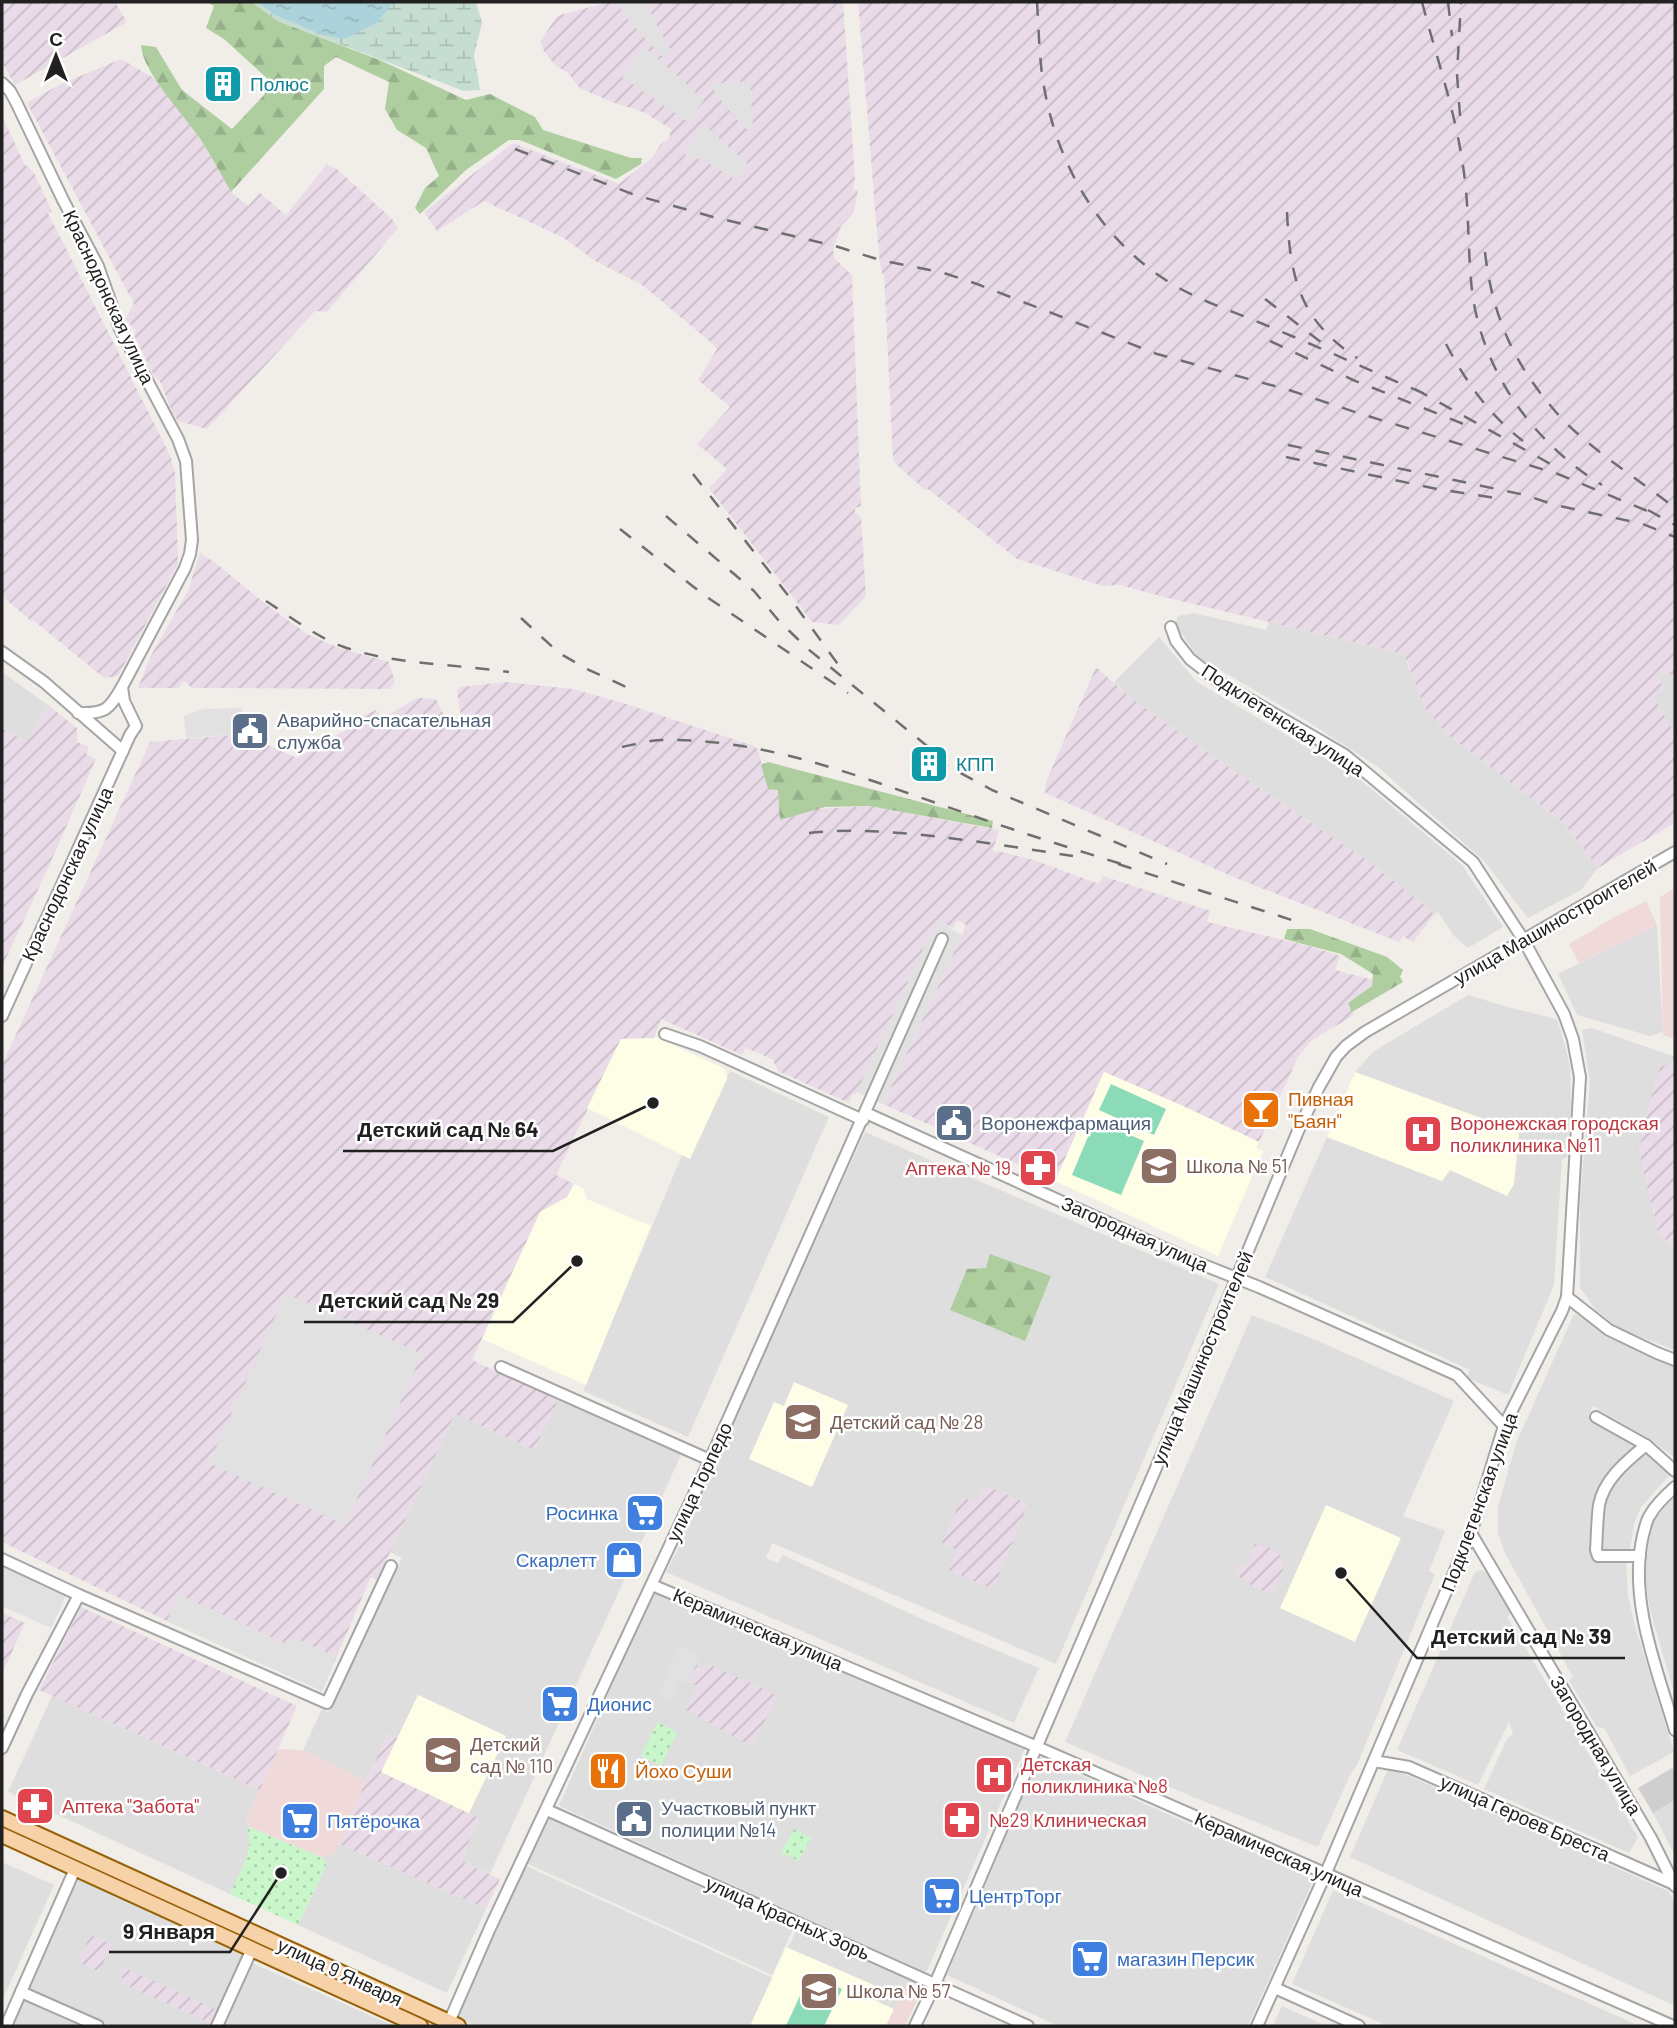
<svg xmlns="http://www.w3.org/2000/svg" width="1677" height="2028" viewBox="0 0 1677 2028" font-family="Barlow,sans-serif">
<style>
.residential{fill:#dfdede}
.commercial{fill:#f0d9d9}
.industrial{fill:url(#industrial-furrows)}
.education{fill:#fefde5}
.religious{fill:#cfcfcf}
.forest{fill:url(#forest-firs)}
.wetland{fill:url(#wetland-marsh)}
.park{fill:url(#park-dots)}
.pitch{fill:#8bdbb9}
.parking{fill:#e1e1e1}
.water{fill:url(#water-ripples)}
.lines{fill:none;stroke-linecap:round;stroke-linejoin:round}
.minor-casing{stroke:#a5a5a5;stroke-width:14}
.major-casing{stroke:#976108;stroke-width:18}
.minor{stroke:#fff;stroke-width:10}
.major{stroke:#f7d1a7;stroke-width:14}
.rail{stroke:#6f6f6f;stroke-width:2.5;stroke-dasharray:14 14;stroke-linecap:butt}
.labels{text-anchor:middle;stroke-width:5;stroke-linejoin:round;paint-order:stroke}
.culture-label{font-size:19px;fill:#0d838f;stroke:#fff;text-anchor:start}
.street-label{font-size:19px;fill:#212121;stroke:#fff}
.service-label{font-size:19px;fill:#4e5e75;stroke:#fff;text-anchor:start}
.food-label{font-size:19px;fill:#c56008;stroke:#fff;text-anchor:start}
.health-label{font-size:19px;fill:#be3a42;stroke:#fff;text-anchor:start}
.education-label{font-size:19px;fill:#785e54;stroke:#fff;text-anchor:start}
.shop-label{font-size:19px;fill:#366cbe;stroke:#fff;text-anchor:start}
.leader{fill:none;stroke:#212121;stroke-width:2.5}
.callout-dot{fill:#212121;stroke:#fff;stroke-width:2.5}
.callout-label{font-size:21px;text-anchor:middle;font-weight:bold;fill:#212121;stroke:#fff;stroke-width:5;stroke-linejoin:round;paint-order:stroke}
</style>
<defs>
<pattern id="industrial-furrows" width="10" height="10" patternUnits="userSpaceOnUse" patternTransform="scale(1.75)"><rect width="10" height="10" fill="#eadbe8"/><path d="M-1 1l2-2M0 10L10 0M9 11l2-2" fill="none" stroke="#c8bcc7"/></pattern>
<pattern id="forest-firs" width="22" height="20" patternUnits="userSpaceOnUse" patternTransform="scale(1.75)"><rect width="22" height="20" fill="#afcea0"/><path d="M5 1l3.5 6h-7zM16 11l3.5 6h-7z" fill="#96b18a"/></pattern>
<pattern id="wetland-marsh" width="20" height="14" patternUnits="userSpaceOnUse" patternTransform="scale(1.75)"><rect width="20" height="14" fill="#c6ded2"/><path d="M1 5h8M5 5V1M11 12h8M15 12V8" fill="none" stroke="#aabeb4"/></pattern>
<pattern id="park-dots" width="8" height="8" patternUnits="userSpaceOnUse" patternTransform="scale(1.75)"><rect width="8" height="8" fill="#c9f7cb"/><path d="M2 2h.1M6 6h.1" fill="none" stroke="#acd3ae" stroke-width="1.8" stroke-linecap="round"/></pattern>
<pattern id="water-ripples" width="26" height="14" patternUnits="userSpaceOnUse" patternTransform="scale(1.75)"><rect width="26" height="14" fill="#acd3dc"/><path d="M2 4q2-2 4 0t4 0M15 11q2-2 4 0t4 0" fill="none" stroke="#94b5bc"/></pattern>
</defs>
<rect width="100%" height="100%" fill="#f1eee9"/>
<!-- residential -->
<g class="residential">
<path d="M1194 613 1266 630 1269 622 1404 654 1411 674 1447 734 1564 823 1598 868 1581 890 1528 918 1485 862 1378 767 1307 721 1198 657 1175 625 1178 616Z"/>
<path d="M1159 637 1197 682 1357 777 1462 865 1503 927 1468 948 1454 936 1438 912 1434 915 1375 866 1231 769 1132 699 1114 682Z"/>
<path d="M2 672 48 705 27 741 2 729Z"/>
<path d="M1656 672 1675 675V735L1653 697 1665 689 1654 673Z"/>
<path d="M1657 925 1663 1032 1650 1036 1577 1015 1558 974Z"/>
<path d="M1468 995 1511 1008 1557 1019 1564 1041 1570 1067 1571 1103 1567 1157 1562 1159 1554 1285 1508 1395 1467 1378 1470 1370 1265 1277 1327 1137 1442 1181 1450 1170 1519 1132 1355 1072 1374 1051Z"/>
<path d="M1592 1028 1673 1056 1670 1067 1661 1066 1652 1094 1639 1150 1659 1234 1675 1247V1350L1620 1329 1596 1310 1580 1288V1203L1590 1082 1582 1030Z"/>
<path d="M730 1071 829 1117 688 1437 583 1391 682 1155 690 1158Z"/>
<path d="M865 1132 1219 1284 1056 1664 772 1543 766 1558 778 1563 783 1555 931 1623 1039 1668 1014 1723 666 1572 686 1534 682 1532Z"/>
<path d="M1574 1314 1605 1330 1604 1336 1675 1364V1458L1651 1440 1593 1406 1588 1416 1628 1438 1637 1446 1611 1470 1602 1487 1592 1544 1593 1557 1600 1561 1626 1559 1628 1596 1635 1626 1674 1752 1630 1776 1604 1728 1597 1727 1569 1680 1573 1677 1505 1553 1498 1533V1507L1516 1443Z"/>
<path d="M1252 1315 1318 1341 1454 1401 1403 1516 1445 1531 1429 1571 1435 1574 1357 1765 1351 1773 1318 1847 1193 1797 1065 1742Z"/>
<path d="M558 1400 681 1455 490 1874 461 1861 479 1819 469 1813 505 1736 418 1695 398 1738 388 1734 366 1780 303 1750 322 1709 328 1712 402 1558 390 1552 455 1414 534 1450Z"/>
<path d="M1648 1453 1670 1475 1641 1507 1634 1524 1630 1551 1601 1550 1603 1511 1610 1489 1622 1471Z"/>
<path d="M1675 1495V1696L1650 1610 1644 1572 1653 1521Z"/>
<path d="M1482 1570 1487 1573 1512 1613 1507 1617 1638 1837 1629 1853 1484 1789 1506 1741 1513 1733 1509 1722 1478 1785 1397 1750 1475 1572Z"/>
<path d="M655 1588 1026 1746 926 1973 559 1806Z"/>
<path d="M52 1696 260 1790 246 1820 251 1840 250 1852 230 1894 8 1792Z"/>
<path d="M1039 1757 1314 1879 1248 2026H1058L947 1975Z"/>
<path d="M1389 1767 1668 1891 1675 1903V2006L1350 1857Z"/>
<path d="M1675 1800V1856L1653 1813Z"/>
<path d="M548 1815 794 1927 772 1975 526 1863Z"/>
<path d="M339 1844 486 1909 447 1993 298 1925 327 1864 321 1857 335 1854Z"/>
<path d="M2 1862 54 1885 2 2001Z"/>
<path d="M524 1865 773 1978 798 1927 921 1983 901 2026H476L456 2017Z"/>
<path d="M76 1877 247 1953 212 2026H113L27 1988Z"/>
<path d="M1333 1890 1640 2026H1388L1292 1984Z"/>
<path d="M250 1962 394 2026H220Z"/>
<path d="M24 2001 79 2026H13Z"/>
<path d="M1282 2006 1327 2026H1273Z"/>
</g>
<!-- commercial -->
<g class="commercial">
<path d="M1675 888V1039L1663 1035 1660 897Z"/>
<path d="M1646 901 1657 925 1579 963 1569 944 1611 919Z"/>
<path d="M278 1749 303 1750 366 1780 335 1854 321 1857 247 1826 246 1820Z"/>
<path d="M907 1983 922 1989 905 2026H887Z"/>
</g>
<!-- industrial -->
<g class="industrial">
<path d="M2 2H115L127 22 15 85 2 62Z"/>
<path d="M609 2H843L855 178 853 189 858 190 854 212 841 226 833 250 835 259 852 275 861 506 855 508V513L861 517 866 596 839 625 812 622 709 488 727 469 697 444 730 407 698 380 717 349 714 345 641 284 597 262 562 237 484 201 437 231 424 212 513 143 619 184 652 158 660 145 669 139 671 129 643 112 612 102 580 88 569 74 554 64 544 51 540 42 557 16Z"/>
<path d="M858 2H1675V675L1654 673 1665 689 1654 697 1675 735V823L1598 868 1564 823 1447 734 1425 708 1404 654 1164 597 1120 585 1103 586 1017 559 928 489 925 490 897 465 893 460 884 274H882L879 256Z"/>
<path d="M121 59 157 80 201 140 231 192 248 206 260 193 286 215 327 164 338 170 392 219 398 228 327 312 315 311 207 429 178 421 172 412 160 381 153 374 134 335 136 331 125 319 134 304 27 103 61 84Z"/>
<path d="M2 116 24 163 34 173 52 211 48 213 170 455 175 472 178 564 118 676 104 678 33 620 31 621 2 596Z"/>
<path d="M200 553 213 561 263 602 307 634 339 648 389 662 395 682 390 689 192 688 184 681 178 688H138L150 657 188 591Z"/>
<path d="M1096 667 1132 699 1231 769 1375 866 1426 907 1434 915 1413 942 1403 936 1399 942 1236 878 1045 793 1046 782Z"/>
<path d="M506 682 572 689 620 702 754 746 758 750 768 789H778L814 809 869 806 999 830 993 850 995 853 997 851 1034 860 1099 884 1103 876 1210 911 1207 922 1309 946 1340 956 1335 970 1373 980 1372 986 1348 1003 1354 1015 1312 1040 1299 1055 1259 1142 1183 1106 1104 1072 1055 1181 883 1104 962 935 966 925 958 920 953 928 940 922 933 938 929 937 856 1094 853 1093 849 1103 778 1071 773 1060 759 1053 745 1048 742 1055 661 1019 654 1038 621 1039 556 1175 574 1184 568 1197 540 1213 472 1360 558 1400 534 1450 455 1414 377 1580 371 1577 322 1691 167 1621 2 1542V1065L150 742 243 734 297 758 349 728 354 720 376 710 383 718 417 698 436 699 446 720 461 717 457 691 460 687Z"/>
<path d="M48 705 77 728V742L89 747 86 754 96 759 49 866 2 967V729L27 741Z"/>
<path d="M1673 1056H1675V1247L1659 1234 1655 1224 1654 1209 1652 1208 1650 1199 1639 1150 1652 1094 1661 1065 1669 1067Z"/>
<path d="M984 1485 1028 1504 993 1589 948 1570 957 1550 942 1543 962 1497 977 1503Z"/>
<path d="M1255 1543 1272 1549 1279 1554 1284 1567 1272 1594 1250 1585 1251 1582 1236 1576 1240 1564 1247 1566Z"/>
<path d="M81 1607 297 1706 260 1790 39 1690Z"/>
<path d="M2 1613 25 1623 2 1674Z"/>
<path d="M708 1664 778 1696 751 1746 686 1710 697 1686 689 1682 696 1665 705 1669Z"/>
<path d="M388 1734 398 1738 382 1772 479 1818 461 1861 500 1879 486 1909 339 1844 366 1780Z"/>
<path d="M90 1935 112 1945 99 1972 78 1962Z"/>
<path d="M122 1967 217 2010 211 2023 121 1983 123 1978 119 1976Z"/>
</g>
<!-- education -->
<g class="education">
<path d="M658 1038 725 1069 727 1079 690 1159 587 1108 621 1039Z"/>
<path d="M1104 1072 1183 1106 1259 1142 1256 1148 1263 1151 1218 1256 1055 1181Z"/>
<path d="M1355 1072 1519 1132 1514 1184 1507 1196 1450 1170 1442 1181 1327 1137Z"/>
<path d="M574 1184 583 1188 587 1199 651 1226 586 1385 482 1339 540 1212 567 1197Z"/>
<path d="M794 1382 848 1405 812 1487 749 1459 774 1402 784 1406Z"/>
<path d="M1326 1505 1401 1538 1355 1642 1280 1608Z"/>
<path d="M418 1695 506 1736 469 1813 381 1772Z"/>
<path d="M786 1947 874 1985 870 1998 894 2009 886 2026H750Z"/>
</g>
<!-- religious -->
<path class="religious" d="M1672 1768 1675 1771V1800L1653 1813 1638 1788Z"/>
<!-- forest -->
<g class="forest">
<path d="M207 2H251L278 21 382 61 466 100 490 94 535 117 543 130 631 158H642L641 164 616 179 520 140H509L466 170 420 214 415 208 425 188 439 176 426 148 397 130 385 109 389 82 336 57 324 66V89L231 192C221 175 212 157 201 140 185 116 142 72 141 45L156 47 182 90 232 129 264 95 270 81 224 39 206 28 214 6Z"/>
<path d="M768 762 993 821 992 828 869 806 825 807 780 820 778 790 768 789 761 765Z"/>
<path d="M1287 929H1310L1387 957 1403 970 1400 977 1403 982 1352 1012 1348 1003 1372 986 1373 974 1341 954 1284 939Z"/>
<path d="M990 1254 1051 1276 1025 1341 950 1310 967 1269 986 1268Z"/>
</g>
<!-- wetland -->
<path class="wetland" d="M251 2H476L482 23 474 55 480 90 464 91 278 21Z"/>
<!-- park -->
<g class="park">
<path d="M657 1722 677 1732 661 1766 641 1756Z"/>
<path d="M247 1826 321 1857 327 1863 298 1925 230 1894C240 1870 255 1853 247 1826Z"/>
<path d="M794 1829 811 1838 799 1861 781 1852Z"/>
</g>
<!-- pitch -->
<g class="pitch">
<path d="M1111 1084 1166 1109 1154 1135 1099 1110Z"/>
<path d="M1095 1120 1144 1141 1121 1195 1072 1175Z"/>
<path d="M810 1974 842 1989 824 2026H786Z"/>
</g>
<!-- parking -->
<g class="parking">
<path d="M616 2H648L653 18 671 51 663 57 628 20Z"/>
<path d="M645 47 704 100 688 122 622 77Z"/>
<path d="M750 81 753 129 747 130 725 106 710 84Z"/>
<path d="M703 124 748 164 737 181 706 162 683 154Z"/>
<path d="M242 708 243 734 186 738 184 716 204 709Z"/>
<path d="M940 922 962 935 883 1104 857 1092 929 936 933 937Z"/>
<path d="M286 1293 422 1354 345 1525 209 1463Z"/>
<path d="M2 1566 66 1596 51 1628 2 1606Z"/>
<path d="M178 1594 289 1645 293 1637 336 1657 322 1691 167 1621Z"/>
<path d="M679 1646 700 1655 687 1683 679 1680 671 1700 658 1695Z"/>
</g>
<!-- water -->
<path class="water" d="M257 2H393L377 23 344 39 323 35 275 15Z"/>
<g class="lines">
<!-- minor casing -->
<g class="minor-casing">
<g id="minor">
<path d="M2 83 10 91 16 102 63 200 98 266 120 329 178 439 186 461 192 540 190 554 185 568 122 687 124 701 136 726 130 735 2 1016"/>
<path d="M1171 627 1176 641 1190 659 1218 681 1345 755 1473 862 1523 939 1564 1014 1573 1039 1580 1077 1567 1297 1562 1311 1504 1426 1471 1533 1325 1875 1257 2026"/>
<path d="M2 652 44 682 123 751"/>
<path d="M78 713C105 714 109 710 122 687"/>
<path d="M665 1034 700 1046 863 1120"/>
<path d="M866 1113 1186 1258 1259 1287 1457 1375 1504 1426"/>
<path d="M1567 1297 1609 1330 1657 1353 1675 1360"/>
<path d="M501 1367 710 1460"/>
<path d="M1596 1417 1646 1445 1675 1471"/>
<path d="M1675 1487C1666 1495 1656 1504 1650 1515 1646 1520 1645 1529 1643 1535 1628 1600 1657 1669 1675 1730"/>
<path d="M1471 1533 1651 1838 1675 1886"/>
<path d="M1640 1556H1598L1596 1550C1597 1535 1597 1520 1599 1505 1604 1479 1627 1461 1646 1445"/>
<path d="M2 1559 79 1595 327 1703 391 1566"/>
<path d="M652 1585 1035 1746 1673 2026"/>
<path d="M2 1748 27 1694 79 1595"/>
<path d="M1374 1761 1409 1767 1674 1884"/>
<path d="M547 1810 1028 2026"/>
<path d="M1275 1988 1359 2026"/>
<path d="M21 1992 98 2026"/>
<path d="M449 2022 490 1928 710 1460 942 939"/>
<path d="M6 2026 75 1869"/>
<path d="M217 2026 252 1949"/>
<path d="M915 2026 935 1984 1207 1349 1298 1131 1319 1087 1336 1057 1346 1046 1365 1032 1675 852"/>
</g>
</g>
<!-- major casing -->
<g class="major-casing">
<g id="major">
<path d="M2 1818 458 2026"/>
<path d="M2 1835 420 2026"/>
</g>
</g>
<!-- minor -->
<use href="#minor" class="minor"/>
<!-- major -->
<use href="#major" class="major"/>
<!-- rail -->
<g class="rail">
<path d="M1037 2C1039 31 1039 63 1045 92 1060 173 1107 248 1179 288 1206 303 1235 312 1263 324 1317 346 1371 371 1425 394"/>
<path d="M1422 2C1436 56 1455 110 1463 166 1470 210 1467 255 1473 298 1485 375 1535 444 1602 485"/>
<path d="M1448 2 1452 36"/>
<path d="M1460 116 1457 74 1461 2"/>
<path d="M515 149 635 195 713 217 835 246 880 260 944 273 977 284 1157 354 1289 390 1358 413 1558 474 1657 515"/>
<path d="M1287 212C1290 277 1299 320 1357 358"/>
<path d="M1485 252C1492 314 1513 363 1555 411 1585 446 1638 479 1675 508"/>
<path d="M1265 299 1322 343"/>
<path d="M1270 341 1353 380 1466 425"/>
<path d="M1446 344C1466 382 1489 415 1523 441"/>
<path d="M1415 389 1556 467"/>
<path d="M1288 445 1525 495 1555 505 1643 524 1675 537"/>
<path d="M1286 457 1437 489 1496 498"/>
<path d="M693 474 787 594 840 667"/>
<path d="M1648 510 1675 525"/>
<path d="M666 516 754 591 779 621 808 649 932 750 944 764 992 790 1167 864"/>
<path d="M620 529 704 595 848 693"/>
<path d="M266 601C291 617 316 637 344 647 395 665 456 664 509 672"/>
<path d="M521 618 559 653 587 669 637 692"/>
<path d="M622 747C636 744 650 740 664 740 768 738 868 780 965 813 1019 832 1073 849 1128 866"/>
<path d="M809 833C844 829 877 831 912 834 966 839 1020 848 1073 856"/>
<path d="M1118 864 1298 922"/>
</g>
</g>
<!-- icons -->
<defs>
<g id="building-square" transform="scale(2.0125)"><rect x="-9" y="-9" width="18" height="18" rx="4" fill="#0f9aa8" stroke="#fff"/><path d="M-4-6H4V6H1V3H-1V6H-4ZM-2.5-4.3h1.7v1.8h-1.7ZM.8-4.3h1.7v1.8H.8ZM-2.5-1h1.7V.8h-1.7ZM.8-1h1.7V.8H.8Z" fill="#fff"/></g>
<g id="civic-square" transform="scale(2.0125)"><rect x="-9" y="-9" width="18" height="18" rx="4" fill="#5c6f8a" stroke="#fff"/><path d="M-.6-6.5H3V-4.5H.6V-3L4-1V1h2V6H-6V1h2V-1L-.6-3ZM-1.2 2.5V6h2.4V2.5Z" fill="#fff"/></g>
<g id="bar-square" transform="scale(2.0125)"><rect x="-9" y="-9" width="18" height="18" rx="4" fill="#e8710a" stroke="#fff"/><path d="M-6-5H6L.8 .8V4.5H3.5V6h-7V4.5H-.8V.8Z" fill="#fff"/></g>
<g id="hospital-square" transform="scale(2.0125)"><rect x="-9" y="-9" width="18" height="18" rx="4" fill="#e0444e" stroke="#fff"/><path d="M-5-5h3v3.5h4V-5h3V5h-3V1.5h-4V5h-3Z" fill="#fff"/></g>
<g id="school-square" transform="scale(2.0125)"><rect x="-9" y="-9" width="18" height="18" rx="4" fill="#8d6e63" stroke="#fff"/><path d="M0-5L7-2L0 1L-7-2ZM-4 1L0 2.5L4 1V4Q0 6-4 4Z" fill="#fff"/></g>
<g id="pharmacy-square" transform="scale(2.0125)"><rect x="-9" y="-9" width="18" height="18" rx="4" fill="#e0444e" stroke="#fff"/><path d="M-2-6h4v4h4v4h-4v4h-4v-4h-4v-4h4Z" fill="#fff"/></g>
<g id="supermarket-square" transform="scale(2.0125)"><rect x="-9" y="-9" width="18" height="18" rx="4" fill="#3f7fe0" stroke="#fff"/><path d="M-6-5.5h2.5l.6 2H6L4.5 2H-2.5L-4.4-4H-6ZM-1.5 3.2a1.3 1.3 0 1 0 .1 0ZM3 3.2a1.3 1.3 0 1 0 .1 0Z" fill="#fff"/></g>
<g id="shop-square" transform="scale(2.0125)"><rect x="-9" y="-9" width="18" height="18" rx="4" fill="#3f7fe0" stroke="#fff"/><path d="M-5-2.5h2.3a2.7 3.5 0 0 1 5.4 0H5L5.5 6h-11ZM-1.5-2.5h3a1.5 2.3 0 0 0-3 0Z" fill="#fff"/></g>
<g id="restaurant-square" transform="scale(2.0125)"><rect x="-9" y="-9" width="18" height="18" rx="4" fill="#e8710a" stroke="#fff"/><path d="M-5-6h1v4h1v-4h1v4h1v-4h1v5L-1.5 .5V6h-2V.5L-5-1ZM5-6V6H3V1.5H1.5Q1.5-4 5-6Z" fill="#fff"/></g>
</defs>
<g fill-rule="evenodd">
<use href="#building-square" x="223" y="84"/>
<use href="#civic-square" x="250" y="731"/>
<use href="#building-square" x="929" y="764"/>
<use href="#bar-square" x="1261" y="1110"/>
<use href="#civic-square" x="954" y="1123"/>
<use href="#hospital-square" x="1423" y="1134"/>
<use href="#school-square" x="1159" y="1166"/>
<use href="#pharmacy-square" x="1038" y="1168"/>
<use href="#school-square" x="803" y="1422"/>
<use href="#supermarket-square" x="645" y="1513"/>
<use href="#shop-square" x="624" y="1560"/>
<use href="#supermarket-square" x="560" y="1704"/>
<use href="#school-square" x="443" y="1755"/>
<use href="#restaurant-square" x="608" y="1771"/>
<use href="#hospital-square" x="994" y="1775"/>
<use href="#pharmacy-square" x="35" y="1806"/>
<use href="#civic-square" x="634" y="1819"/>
<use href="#pharmacy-square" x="962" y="1820"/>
<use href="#supermarket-square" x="300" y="1821"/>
<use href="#supermarket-square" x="942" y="1896"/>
<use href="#supermarket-square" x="1090" y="1959"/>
<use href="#school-square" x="819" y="1991"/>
</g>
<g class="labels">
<!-- culture labels -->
<g class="culture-label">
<text x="250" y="91">Полюс</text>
<text x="956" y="771">КПП</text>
</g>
<!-- street labels -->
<g class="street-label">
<text transform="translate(109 297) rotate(65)" y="7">Краснодонская улица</text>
<text transform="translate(1283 720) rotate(33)" y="7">Подклетенская улица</text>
<text transform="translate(67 874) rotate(-65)" y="7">Краснодонская улица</text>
<text transform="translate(1555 922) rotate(-30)" y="7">улица Машиностроителей</text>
<text transform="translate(1135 1234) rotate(24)" y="7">Загородная улица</text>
<text transform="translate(1202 1358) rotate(-67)" y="7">улица Машиностроителей</text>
<text transform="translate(699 1482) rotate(-65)" y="7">улица Торпедо</text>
<text transform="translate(1479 1502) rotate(-70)" y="7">Подклетенская улица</text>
<text transform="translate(758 1629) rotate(23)" y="7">Керамическая улица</text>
<text transform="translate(1596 1745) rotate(59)" y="7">Загородная улица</text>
<text transform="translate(1525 1818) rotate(24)" y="7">улица Героев Бреста</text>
<text transform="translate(1279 1854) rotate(24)" y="7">Керамическая улица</text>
<text transform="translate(788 1918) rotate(24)" y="7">улица Красных Зорь</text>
<text transform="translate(340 1972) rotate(25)" y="7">улица 9 Января</text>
</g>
<!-- service labels -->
<g class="service-label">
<text x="277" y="727">Аварийно-спасательная<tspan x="277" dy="22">служба</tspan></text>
<text x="981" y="1130">Воронежфармация</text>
<text x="661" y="1815">Участковый пункт<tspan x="661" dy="22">полиции №14</tspan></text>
</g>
<!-- food labels -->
<g class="food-label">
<text x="1288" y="1106">Пивная<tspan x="1288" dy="22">"Баян"</tspan></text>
<text x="635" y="1778">Йохо Суши</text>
</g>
<!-- health labels -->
<g class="health-label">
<text x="1450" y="1130">Воронежская городская<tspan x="1450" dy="22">поликлиника №11</tspan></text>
<text x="1011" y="1175" text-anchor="end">Аптека № 19</text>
<text x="1021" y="1771">Детская<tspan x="1021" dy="22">поликлиника №8</tspan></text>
<text x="62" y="1813">Аптека "Забота"</text>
<text x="989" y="1827">№29 Клиническая</text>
</g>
<!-- education labels -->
<g class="education-label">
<text x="1186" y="1173">Школа № 51</text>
<text x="830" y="1429">Детский сад № 28</text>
<text x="470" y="1751">Детский<tspan x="470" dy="22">сад № 110</tspan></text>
<text x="846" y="1998">Школа № 57</text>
</g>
<!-- shop labels -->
<g class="shop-label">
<text x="618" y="1520" text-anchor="end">Росинка</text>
<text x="597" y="1567" text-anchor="end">Скарлетт</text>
<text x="587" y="1711">Дионис</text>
<text x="327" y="1828">Пятёрочка</text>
<text x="969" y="1903">ЦентрТорг</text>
<text x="1117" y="1966">магазин Персик</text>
</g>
</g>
<!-- callouts -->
<path class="leader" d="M653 1103L553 1151H343M577 1261L513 1322H304M1341 1573L1417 1658H1625M281 1873L230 1952H109"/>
<g class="callout-dot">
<circle cx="653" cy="1103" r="7"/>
<circle cx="577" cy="1261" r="7"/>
<circle cx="1341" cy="1573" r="7"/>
<circle cx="281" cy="1873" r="7"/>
</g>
<g class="callout-label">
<text x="448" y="1137">Детский сад № 64</text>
<text x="409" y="1308">Детский сад № 29</text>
<text x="1521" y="1644">Детский сад № 39</text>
<text x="169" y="1939">9 Января</text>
</g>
<!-- border -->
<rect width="1677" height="2028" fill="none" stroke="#212121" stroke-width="7"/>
<!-- north arrow -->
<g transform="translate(56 56)" stroke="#ffffff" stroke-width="5" paint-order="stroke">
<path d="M0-5L12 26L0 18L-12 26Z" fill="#212121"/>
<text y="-10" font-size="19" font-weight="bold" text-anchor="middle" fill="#212121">С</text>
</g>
</svg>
